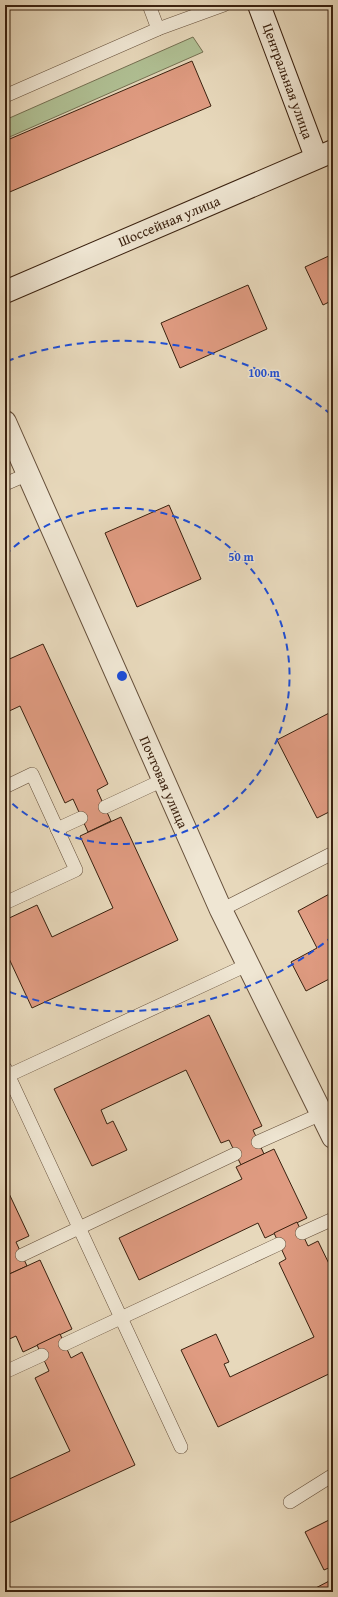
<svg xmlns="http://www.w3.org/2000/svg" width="338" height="1597" viewBox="0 0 338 1597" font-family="'Gentium Book Plus',serif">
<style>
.green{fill:#b0c094;stroke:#757052}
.building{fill:#df9b81;stroke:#3a210f}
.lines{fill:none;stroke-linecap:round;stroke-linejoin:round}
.service-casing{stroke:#654f3a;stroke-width:14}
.tertiary-casing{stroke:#654f3a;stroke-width:24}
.secondary-casing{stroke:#3a210f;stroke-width:24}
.service{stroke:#efe6d3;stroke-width:13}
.tertiary{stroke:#efe6d3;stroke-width:22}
.secondary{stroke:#efe6d3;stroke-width:22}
.ring{fill:none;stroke:#1d4ed8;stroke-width:2;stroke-dasharray:7 5}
.labels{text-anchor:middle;stroke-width:3;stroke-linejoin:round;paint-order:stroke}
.street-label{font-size:14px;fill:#3a210f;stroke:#efe6d3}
.centre{fill:#1d4ed8;stroke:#efe6d3;stroke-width:2}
.ring-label{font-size:12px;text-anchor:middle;font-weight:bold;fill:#1d4ed8;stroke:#efe6d3;stroke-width:3;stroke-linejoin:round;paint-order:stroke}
</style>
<rect width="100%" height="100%" fill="#e7d8bb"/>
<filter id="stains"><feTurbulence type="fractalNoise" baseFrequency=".005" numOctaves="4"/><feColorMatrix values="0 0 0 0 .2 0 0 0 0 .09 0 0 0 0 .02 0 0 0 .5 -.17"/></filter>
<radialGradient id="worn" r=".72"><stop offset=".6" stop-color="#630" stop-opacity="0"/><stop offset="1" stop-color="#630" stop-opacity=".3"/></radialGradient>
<!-- green -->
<path class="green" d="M193 37 203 52 5 139V120Z"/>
<!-- building -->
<g class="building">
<path d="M192 61 211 106 5 194V141Z"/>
<path d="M333 254V300L323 305 305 267Z"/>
<path d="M248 285 267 329 180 368 161 323Z"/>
<path d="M169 505 201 579 137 607 105 533Z"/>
<path d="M43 644 108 784 97 790 111 821 88 832 73 799 65 803 20 706 5 713V661Z"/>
<path d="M333 711V810L317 818 277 740Z"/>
<path d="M121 817 178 940 32 1008 5 950V920L37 905 52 937 113 908 80 836Z"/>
<path d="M333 892V977L306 991 291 962 317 948 298 911Z"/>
<path d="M209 1015 262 1126 253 1130 264 1154 241 1165 229 1140 221 1143 186 1070 101 1110 107 1124 113 1121 127 1150 92 1166 54 1089Z"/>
<path d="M274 1149 307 1218 265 1238 258 1223 139 1280 119 1238 242 1179 236 1167Z"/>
<path d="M5 1185 29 1236 16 1242 27 1266 5 1276Z"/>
<path d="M297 1222 308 1246 318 1241 333 1272V1372L218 1427 181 1350 216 1334 229 1362 224 1364 230 1377 314 1337 279 1263 286 1259 274 1233Z"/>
<path d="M40 1260 72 1329 23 1352 16 1336 5 1341V1276Z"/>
<path d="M60 1334 71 1358 82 1352 135 1465 5 1525V1481L70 1451 35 1378 49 1371 37 1345Z"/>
<path d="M333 1518V1566L324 1570 305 1532Z"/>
<path d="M333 1579V1592H308Z"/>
</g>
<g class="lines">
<!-- service casing -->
<g class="service-casing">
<g id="service">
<path d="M149 5 158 29 224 5"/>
<path d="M5 96 158 29"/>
<path d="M5 484 28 474"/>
<path d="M5 787 32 774 76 870 5 903"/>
<path d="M105 807 163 780"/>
<path d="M57 829 81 818"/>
<path d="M221 910 333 853"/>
<path d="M5 1068 181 1447"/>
<path d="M5 1077 247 965"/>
<path d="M258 1142 321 1114"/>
<path d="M302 1233 333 1219"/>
<path d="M22 1255 235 1154"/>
<path d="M65 1344 279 1244"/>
<path d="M5 1372 42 1355"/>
<path d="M290 1502 333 1475"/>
</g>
</g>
<!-- tertiary casing -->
<g class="tertiary-casing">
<path id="tertiary" d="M5 422 221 910 333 1137"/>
</g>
<!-- secondary casing -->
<g class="secondary-casing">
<g id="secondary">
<path d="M259 5 316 157"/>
<path d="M5 292 333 151"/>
</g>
</g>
<!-- service -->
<use href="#service" class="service"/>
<!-- tertiary -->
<use href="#tertiary" class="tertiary"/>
<!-- secondary -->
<use href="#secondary" class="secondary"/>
</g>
<!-- distance rings -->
<g class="ring">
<path d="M5 555A168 168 0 1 1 5 797"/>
<path d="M333 936A335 335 0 0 1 7 991M7 361A335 335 0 0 1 333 416"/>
</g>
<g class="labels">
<!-- street labels -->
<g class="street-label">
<text transform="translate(288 81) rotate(70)" y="5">Центральная улица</text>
<text transform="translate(169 221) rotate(-23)" y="5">Шоссейная улица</text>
<text transform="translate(164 782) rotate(66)" y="5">Почтовая улица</text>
</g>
</g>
<circle cx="122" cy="676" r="6" class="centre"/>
<g class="ring-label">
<text x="264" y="377">100 m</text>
<text x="241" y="561">50 m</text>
</g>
<!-- margin -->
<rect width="338" height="1597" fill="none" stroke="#e7d8bb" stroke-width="20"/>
<rect x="6" y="6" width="326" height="1585" fill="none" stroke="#3a210f" stroke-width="2"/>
<rect x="10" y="10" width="318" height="1577" fill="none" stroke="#3a210f"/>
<rect width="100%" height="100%" filter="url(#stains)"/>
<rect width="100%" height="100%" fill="url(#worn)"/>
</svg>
